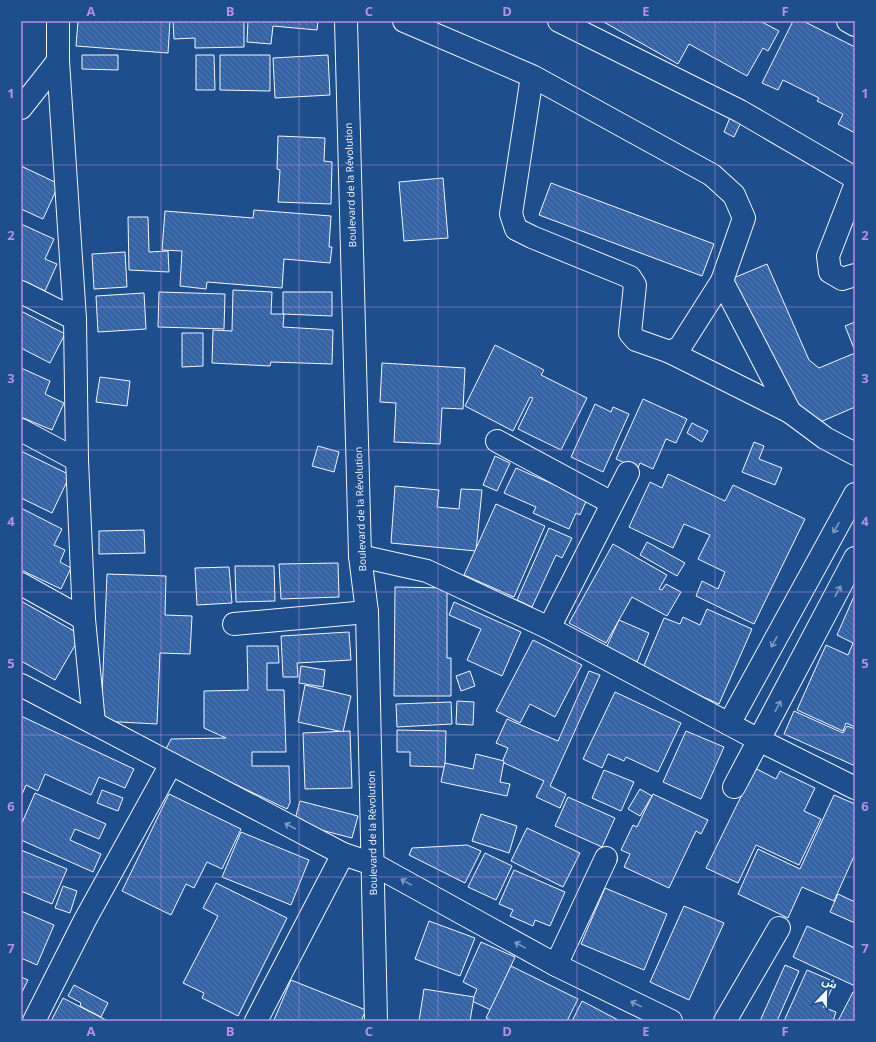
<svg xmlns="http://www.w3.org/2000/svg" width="876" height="1042" viewBox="0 0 876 1042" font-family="'Open Sans','Noto Sans Arabic',sans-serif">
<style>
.building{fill:url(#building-back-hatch);stroke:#f2f6ff}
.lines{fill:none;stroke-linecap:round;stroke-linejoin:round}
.street-casing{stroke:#f2f6ff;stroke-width:24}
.secondary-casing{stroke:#f2f6ff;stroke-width:24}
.primary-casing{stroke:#f2f6ff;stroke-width:24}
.street{stroke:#1f4e8c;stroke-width:22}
.secondary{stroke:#1f4e8c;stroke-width:22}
.primary{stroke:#1f4e8c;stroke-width:22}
.oneway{stroke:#7e9ac0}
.grid{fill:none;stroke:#b691df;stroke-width:1;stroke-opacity:0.55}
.labels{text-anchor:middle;stroke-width:3;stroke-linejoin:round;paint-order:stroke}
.street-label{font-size:10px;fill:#f2f6ff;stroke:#1f4e8c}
.neatline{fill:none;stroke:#b691df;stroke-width:1.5}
.grid-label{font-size:13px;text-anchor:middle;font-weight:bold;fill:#b691df}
</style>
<defs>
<pattern id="building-back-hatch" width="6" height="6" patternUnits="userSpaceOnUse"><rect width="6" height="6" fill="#3563a3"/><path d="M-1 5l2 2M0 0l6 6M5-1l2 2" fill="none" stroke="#537ab1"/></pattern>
</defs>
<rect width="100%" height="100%" fill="#1f4e8c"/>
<!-- building -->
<g class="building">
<path d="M78 21H170L168 53 76 46Z"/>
<path d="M173 21H244V47L195 48V38L174 39Z"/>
<path d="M248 21H318L317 30 273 26 271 44 247 42Z"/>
<path d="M602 21H760L779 31 768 51 763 48 747 76 689 44 678 64Z"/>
<path d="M793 21H803L855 47V133L838 124 843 114 817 101 819 98 783 80 778 90 762 83Z"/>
<path d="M82 55H118V70L82 69Z"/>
<path d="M196 55H214L215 90H196Z"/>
<path d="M220 55H270V91L220 90Z"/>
<path d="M328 55 330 95 275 98 273 58Z"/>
<path d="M731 115 742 120 734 137 724 132Z"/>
<path d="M278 136 325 138 324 161 332 162 331 204 278 202 280 170 277 169Z"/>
<path d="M21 166 59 184 43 219 21 209Z"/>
<path d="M443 178 448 238 404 241 399 182Z"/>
<path d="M551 183 714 244 702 276 539 215Z"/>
<path d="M254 210 331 216 329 247H332L330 263 284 259 282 288 207 282 206 289 180 286 182 251 162 250 165 211 253 218Z"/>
<path d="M128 217H148L149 252 168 251 169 272 129 270Z"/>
<path d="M21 224 54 239 45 259 57 264 45 291 21 280Z"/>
<path d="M125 252 127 287 94 289 92 254Z"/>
<path d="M767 264 809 360 819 368 855 353V407L818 423 777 408 724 282Z"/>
<path d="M233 290 272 292 271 314H284L283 327 333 330 332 364 271 362 270 366 212 363 213 330 232 331Z"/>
<path d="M159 292 225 294 224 329 158 327Z"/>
<path d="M283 292H332V316L283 314Z"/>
<path d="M144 293 146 329 98 332 96 296Z"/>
<path d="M21 311 65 334 50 363 21 348Z"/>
<path d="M855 322V351L845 326Z"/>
<path d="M182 333H203V366L182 367Z"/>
<path d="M495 345 544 370 541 375 587 398 561 450 518 429 533 398 530 397 513 431 465 406Z"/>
<path d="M382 363 465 368 463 409 442 408 440 444 394 442 396 403 380 402Z"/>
<path d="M21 368 50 381 45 394 64 403 52 430 21 417Z"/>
<path d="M100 377 130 381 127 406 96 402Z"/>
<path d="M643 399 687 419 676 443 666 439 653 469 640 463 627 493V464L616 459Z"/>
<path d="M595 404 611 412 613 407 629 414 603 472 571 457Z"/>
<path d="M692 423 708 431 702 442 687 433Z"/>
<path d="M754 442 764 446 759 459 782 468 775 485 742 472Z"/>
<path d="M318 446 339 452 334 472 312 466Z"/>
<path d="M21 451 70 475 52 513 21 498Z"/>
<path d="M495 456 510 463 497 491 483 485Z"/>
<path d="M516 468 587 499 580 515 576 513 569 529 533 513 536 507 504 493Z"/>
<path d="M668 474 725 501 733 485 805 519 754 624 696 596 702 581 718 589 725 572 698 559 710 535 684 524 673 548 629 527 650 482 662 488Z"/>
<path d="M395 486 439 490 437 507 459 509 461 489 482 490 476 551 391 543Z"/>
<path d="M496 504 545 526 514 597 464 575Z"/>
<path d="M21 508 62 529 54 545 65 550 60 562 71 568 61 589 21 570Z"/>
<path d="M549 528 572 538 562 558 556 555 532 607 517 600Z"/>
<path d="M144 530 145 553 99 554V531Z"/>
<path d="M647 542 685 563 677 576 640 555Z"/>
<path d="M613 544 667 575 659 589 662 590 666 584 681 592 667 616 632 597 606 643 569 623Z"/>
<path d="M338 563 339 597 281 599 279 564Z"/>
<path d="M235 566H274L275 601 236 602Z"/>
<path d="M229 567 232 603 197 605 195 568Z"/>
<path d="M107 574 166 576 165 615 192 616 190 654 160 653 157 724 101 721Z"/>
<path d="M395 587 447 588V658H451V696H394Z"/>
<path d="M855 594V727L846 723 843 731 797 710 826 645 848 655 853 643 837 635Z"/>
<path d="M21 601 81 635 55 680 21 661Z"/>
<path d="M454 602 521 632 502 676 467 660 481 629 449 615Z"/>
<path d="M707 609 752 629 719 704 642 670 664 618 680 624 683 617 700 625Z"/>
<path d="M619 620 649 633 637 662 606 648Z"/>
<path d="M349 632 351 660 297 663 298 677H283L281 636Z"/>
<path d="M533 640 582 665 555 717 530 704 520 723 496 711Z"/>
<path d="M247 646H278L279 663H267V690H284L286 752H252V766H289L290 803 287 809 165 751 171 739 226 738 204 728V691L248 690Z"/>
<path d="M301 666 325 670 323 687 299 683Z"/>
<path d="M470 671 475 686 461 691 456 676Z"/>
<path d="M589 671 600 675 550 786 566 794 560 808 536 797 544 781 502 762 508 748 496 743 507 719 558 741Z"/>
<path d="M305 685 351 696 343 732 298 722Z"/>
<path d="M615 692 681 723 658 772 626 757 624 761 608 754 602 768 583 759Z"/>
<path d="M457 701 474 702 473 725 456 724Z"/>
<path d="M451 702 452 724 397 727 396 704Z"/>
<path d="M794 711 843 733 847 726 855 729V761L853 765 784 734Z"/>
<path d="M21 716 134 769 125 788 99 777 91 795 45 774 38 791 26 785 21 797Z"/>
<path d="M397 730 446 731 445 767 410 766V752H397Z"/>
<path d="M350 731 352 788 305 789 303 733Z"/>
<path d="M686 731 724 747 701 799 663 782Z"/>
<path d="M476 754 504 761 500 782 510 784 507 796 441 782 445 763 473 769Z"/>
<path d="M755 768 776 779 780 771 815 788 804 811 821 819 799 865 756 845 738 883 706 868Z"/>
<path d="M604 770 634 782 621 811 592 798Z"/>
<path d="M640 789 652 796 640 816 628 809Z"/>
<path d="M102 790 123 798 118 811 97 803Z"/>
<path d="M35 793 106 824 99 839 75 829 70 840 101 854 93 872 21 840V825Z"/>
<path d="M169 794 241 829 222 869 207 862 194 888 186 884 171 915 122 891Z"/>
<path d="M653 794 708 820 701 834 696 831 669 888 624 867 630 854 621 850 633 825 637 827Z"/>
<path d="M834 795 855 804V854L834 901 802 887 788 918 738 894 758 849 800 869Z"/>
<path d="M568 797 615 818 602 847 555 826Z"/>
<path d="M300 801 358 816 352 838 294 823Z"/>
<path d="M481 814 517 826 509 853 472 841Z"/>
<path d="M527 828 580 853 563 887 511 861Z"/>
<path d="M241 832 309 860 291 905 222 877Z"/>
<path d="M467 845 481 851 465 883 409 855 412 848Z"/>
<path d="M21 850 67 869 52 904 21 891Z"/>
<path d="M485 853 512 866 496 900 468 887Z"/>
<path d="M514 870 565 892 550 926 535 920 533 926 510 916 513 910 499 904Z"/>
<path d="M216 883 287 918 238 1016 202 998 204 993 183 983 218 916 203 908Z"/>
<path d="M63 886 77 891 70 913 55 908Z"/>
<path d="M605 888 667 914 644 970 581 944Z"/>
<path d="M838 894 855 902V923L830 912Z"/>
<path d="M684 906 724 923 689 1000 650 982Z"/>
<path d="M21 911 54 925 37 965 21 958Z"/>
<path d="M429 921 475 938 460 976 415 959Z"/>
<path d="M807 926 855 948V986L793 957Z"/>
<path d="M481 942 515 957 491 1010 472 1001 477 989 463 982Z"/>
<path d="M785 965 799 971 777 1021H760Z"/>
<path d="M511 966 578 999 567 1021H493L486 1018Z"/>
<path d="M807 970 835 982 823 1007 836 1012 833 1021H784Z"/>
<path d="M21 977 28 980 21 994Z"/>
<path d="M291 980 366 1010 361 1021 274 1020Z"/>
<path d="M74 985 108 1003 101 1017 80 1006 81 1003 68 996Z"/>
<path d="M424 989 474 997 470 1021H419Z"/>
<path d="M853 992 855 993V1021H838Z"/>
<path d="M63 998 108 1021H51Z"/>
<path d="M582 1001 620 1021H572Z"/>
</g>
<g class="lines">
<!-- street casing -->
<g class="street-casing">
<g id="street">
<path d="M58 21V61L75 319 77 460 84 619 94 723"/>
<path d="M404 21 532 76 712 175 734 195 744 218 722 281 680 347 670 352 636 340 630 333 635 285 630 277 532 237 516 229 511 214 532 76"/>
<path d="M559 21 740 111 855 178"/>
<path d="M848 21 855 25"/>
<path d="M21 108 58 61"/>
<path d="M855 186 828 256 830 272 842 279 855 275"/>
<path d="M722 281 790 412 825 438 855 454"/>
<path d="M21 292 75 319"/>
<path d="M670 352 790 412"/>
<path d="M21 430 77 460"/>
<path d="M497 441 612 503"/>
<path d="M360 556 427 571 549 628 759 740 855 788"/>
<path d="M21 584 84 619"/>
<path d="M234 624 367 612"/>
<path d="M549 628 628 473"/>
<path d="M729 724 855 494"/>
<path d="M734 787 855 558"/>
<path d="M556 965 606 858"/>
<path d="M34 1021 85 920 171 764"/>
<path d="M256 1021 343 854"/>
<path d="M725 1021 779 928"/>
</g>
</g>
<!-- secondary casing -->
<g class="secondary-casing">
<path id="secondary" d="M21 685 343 854 373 864 556 965 671 1021"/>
</g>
<!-- primary casing -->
<g class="primary-casing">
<path id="primary" d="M346 21 360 556 367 612 376 1021"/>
</g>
<!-- street -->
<use href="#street" class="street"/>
<!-- secondary -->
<use href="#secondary" class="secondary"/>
<!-- primary -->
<use href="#primary" class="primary"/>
</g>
<!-- one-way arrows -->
<defs><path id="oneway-shaft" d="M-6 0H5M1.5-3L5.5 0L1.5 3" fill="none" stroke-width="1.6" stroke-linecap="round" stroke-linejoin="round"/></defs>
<g class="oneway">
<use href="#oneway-shaft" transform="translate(836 528) rotate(119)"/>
<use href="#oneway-shaft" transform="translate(838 591) rotate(-62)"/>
<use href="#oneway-shaft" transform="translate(774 642) rotate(119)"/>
<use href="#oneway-shaft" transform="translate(778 706) rotate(-62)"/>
<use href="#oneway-shaft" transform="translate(290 826) rotate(-152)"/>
<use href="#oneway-shaft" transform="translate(406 882) rotate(-151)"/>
<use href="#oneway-shaft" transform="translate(520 945) rotate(-151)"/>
<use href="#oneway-shaft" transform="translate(636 1004) rotate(-154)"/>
</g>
<!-- grid -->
<path class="grid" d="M161 21V1021M299 21V1021M438 21V1021M577 21V1021M715 21V1021M21 165H855M21 307H855M21 450H855M21 592H855M21 735H855M21 877H855"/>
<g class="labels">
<!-- street labels -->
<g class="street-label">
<text transform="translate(350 185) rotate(-92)" y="4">Boulevard de la Révolution</text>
<text transform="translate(360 509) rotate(-92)" y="4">Boulevard de la Révolution</text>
<text transform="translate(372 833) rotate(-91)" y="4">Boulevard de la Révolution</text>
</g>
</g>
<!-- border -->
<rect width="876" height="1042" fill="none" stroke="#1f4e8c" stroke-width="44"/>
<!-- north arrow -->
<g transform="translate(826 992) rotate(22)" stroke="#1f4e8c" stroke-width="3" paint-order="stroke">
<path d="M0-3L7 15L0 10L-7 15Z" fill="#f2f6ff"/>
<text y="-6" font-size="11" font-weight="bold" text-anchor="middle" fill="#f2f6ff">ش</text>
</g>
<rect x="22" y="22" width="832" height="998" class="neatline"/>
<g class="grid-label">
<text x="91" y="16">A</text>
<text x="230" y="16">B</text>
<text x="369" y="16">C</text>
<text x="507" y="16">D</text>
<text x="646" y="16">E</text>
<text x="785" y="16">F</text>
<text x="11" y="98">1</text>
<text x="865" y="98">1</text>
<text x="11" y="240">2</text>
<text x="865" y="240">2</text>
<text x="11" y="383">3</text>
<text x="865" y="383">3</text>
<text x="11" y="526">4</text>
<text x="865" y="526">4</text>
<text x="11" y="668">5</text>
<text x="865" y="668">5</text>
<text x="11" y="811">6</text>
<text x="865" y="811">6</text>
<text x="11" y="953">7</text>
<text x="865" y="953">7</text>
<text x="91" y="1036">A</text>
<text x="230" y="1036">B</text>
<text x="369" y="1036">C</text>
<text x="507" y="1036">D</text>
<text x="646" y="1036">E</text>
<text x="785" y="1036">F</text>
</g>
</svg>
